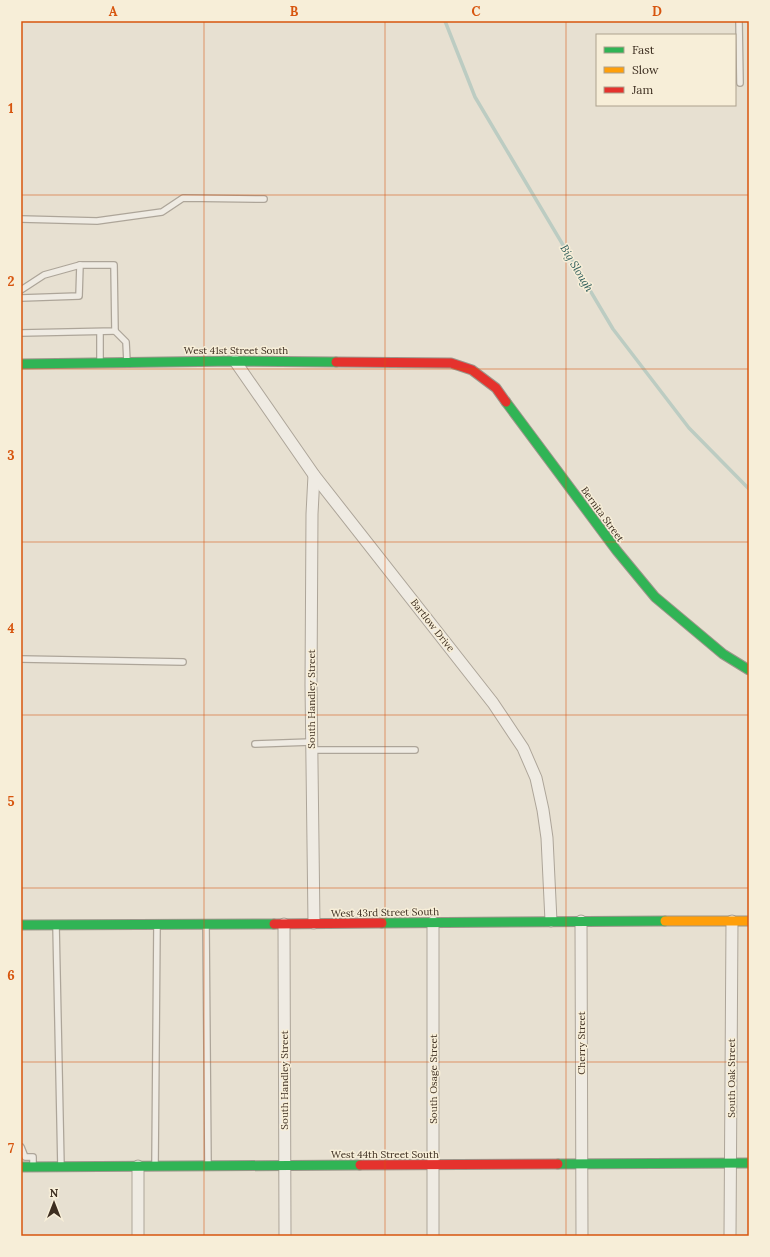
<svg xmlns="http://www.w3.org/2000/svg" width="770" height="1257" viewBox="0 0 770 1257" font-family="Lora,serif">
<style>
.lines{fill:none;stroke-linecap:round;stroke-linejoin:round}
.stream{stroke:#bcccc2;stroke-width:3.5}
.lane-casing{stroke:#ada599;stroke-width:8}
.street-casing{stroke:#ada599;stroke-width:13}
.fast-casing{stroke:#9c958a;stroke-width:11}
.slow-casing{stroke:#9c958a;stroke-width:11}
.jam-casing{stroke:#9c958a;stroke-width:11}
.lane{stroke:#efebe3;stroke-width:5.5}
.street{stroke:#efebe3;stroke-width:11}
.fast{stroke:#30b455;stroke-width:9}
.slow{stroke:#ff9f0a;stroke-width:9}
.jam{stroke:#e5322d;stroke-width:9}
.grid{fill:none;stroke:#d7550e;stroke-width:1;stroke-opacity:0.55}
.labels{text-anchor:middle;stroke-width:3;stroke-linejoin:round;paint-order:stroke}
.street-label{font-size:10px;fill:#3d2e20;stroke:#f7eed8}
.water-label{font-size:11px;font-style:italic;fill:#2f5d5a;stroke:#f7eed8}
.neatline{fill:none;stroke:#d7550e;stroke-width:1.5}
.grid-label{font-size:13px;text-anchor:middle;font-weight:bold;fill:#d7550e}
</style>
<rect width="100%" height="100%" fill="#e7e0d1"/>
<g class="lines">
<!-- stream -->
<path class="stream" d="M445 21 475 97 613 329 689 428 749 489"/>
<!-- lane casing -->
<g class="lane-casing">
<g id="lane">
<path d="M739 21 740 83"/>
<path d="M21 219 97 221 162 212 183 198 264 199"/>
<path d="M21 290 44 275 80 265"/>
<path d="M21 298 79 296 80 265H114L115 331 21 333"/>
<path d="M115 331 126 342 127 362"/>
<path d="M100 332V362"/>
<path d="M21 659 183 662"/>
<path d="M255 744 311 742"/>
<path d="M312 750H415"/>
<path d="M56 925 61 1167"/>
<path d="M206 925 208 1166"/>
<path d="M21 1147 25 1157H33V1165"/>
<path d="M155 1166 157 925"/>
</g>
</g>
<!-- street casing -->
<g class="street-casing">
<g id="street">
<path d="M235 361 314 475 493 703 523 748 536 778 543 810 547 838 551 921"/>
<path d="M581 921 582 1236"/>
<path d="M433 922V1236"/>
<path d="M314 923 311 685 312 514 314 475"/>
<path d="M284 924 285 1236"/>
<path d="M138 1166V1236"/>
<path d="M730 1236 732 921"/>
</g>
</g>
<!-- fast casing -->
<g class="fast-casing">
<g id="fast">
<path d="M21 364 235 361 336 362"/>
<path d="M506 402 617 551 655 597 723 654 749 670"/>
<path d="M382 923 665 921"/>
<path d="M21 925 274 924"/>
<path d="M558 1164 749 1163"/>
<path d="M21 1167 360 1165"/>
</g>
</g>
<!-- slow casing -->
<g class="slow-casing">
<path id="slow" d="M665 921H749"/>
</g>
<!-- jam casing -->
<g class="jam-casing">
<g id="jam">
<path d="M336 362 451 363 472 370 496 388 506 402"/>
<path d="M274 924 382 923"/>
<path d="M360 1165 558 1164"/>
</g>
</g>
<!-- lane -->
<use href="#lane" class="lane"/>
<!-- street -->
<use href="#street" class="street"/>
<!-- fast -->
<use href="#fast" class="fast"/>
<!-- slow -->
<use href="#slow" class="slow"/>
<!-- jam -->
<use href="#jam" class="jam"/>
</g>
<!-- grid -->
<path class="grid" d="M204 21V1236M385 21V1236M566 21V1236M21 195H749M21 369H749M21 542H749M21 715H749M21 888H749M21 1062H749"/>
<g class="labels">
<!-- street labels -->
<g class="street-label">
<text x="236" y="354">West 41st Street South</text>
<text transform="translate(603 514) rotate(54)" y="4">Bernita Street</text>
<text transform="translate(433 625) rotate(52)" y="4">Bartlow Drive</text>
<text transform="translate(311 699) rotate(-90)" y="4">South Handley Street</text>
<text transform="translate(385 912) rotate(-1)" y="4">West 43rd Street South</text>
<text transform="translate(581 1043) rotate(-90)" y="4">Cherry Street</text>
<text transform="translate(731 1078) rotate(-90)" y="4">South Oak Street</text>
<text transform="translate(433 1079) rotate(-90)" y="4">South Osage Street</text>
<text transform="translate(284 1080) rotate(-90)" y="4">South Handley Street</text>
<text x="385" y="1158">West 44th Street South</text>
</g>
<!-- water labels -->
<g class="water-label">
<text transform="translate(577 268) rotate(59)" y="4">Big Slough</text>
</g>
</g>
<!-- border -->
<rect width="770" height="1257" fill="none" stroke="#f7eed8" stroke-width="44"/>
<!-- legend -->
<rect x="596" y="34" width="140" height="72" fill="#f7eed8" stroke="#ada18e"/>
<rect x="604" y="47" width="20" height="6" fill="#30b455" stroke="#ada18e"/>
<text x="632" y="54" font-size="12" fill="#3d2e20">Fast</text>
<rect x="604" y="67" width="20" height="6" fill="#ff9f0a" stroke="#ada18e"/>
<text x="632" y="74" font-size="12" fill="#3d2e20">Slow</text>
<rect x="604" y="87" width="20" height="6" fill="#e5322d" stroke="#ada18e"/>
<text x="632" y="94" font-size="12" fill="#3d2e20">Jam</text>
<!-- north arrow -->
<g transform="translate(54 1203)" stroke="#f7eed8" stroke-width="3" paint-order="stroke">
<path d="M0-3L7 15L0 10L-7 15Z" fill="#3d2e20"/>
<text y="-6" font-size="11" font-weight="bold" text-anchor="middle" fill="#3d2e20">N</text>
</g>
<rect x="22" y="22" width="726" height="1213" class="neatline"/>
<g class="grid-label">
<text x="113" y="16">A</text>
<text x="294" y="16">B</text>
<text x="476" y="16">C</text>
<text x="657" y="16">D</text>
<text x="11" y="113">1</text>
<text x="11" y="286">2</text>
<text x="11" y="460">3</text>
<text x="11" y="633">4</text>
<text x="11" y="806">5</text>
<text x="11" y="980">6</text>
<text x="11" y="1153">7</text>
</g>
</svg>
